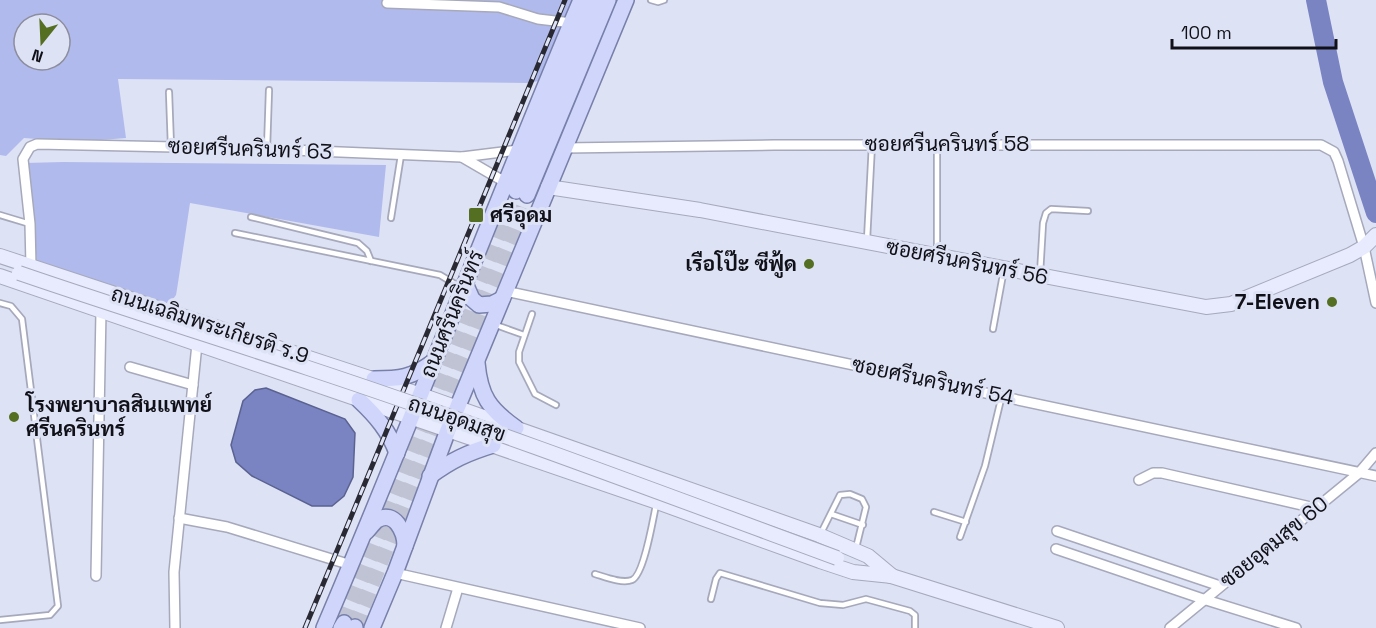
<svg xmlns="http://www.w3.org/2000/svg" width="1376" height="628" viewBox="0 0 1376 628" font-family="'Space Grotesk',Sarabun,sans-serif">
<style>
.green{fill:#b1baed;fill-rule:evenodd}
.water{fill:#7a84c3;stroke:#5a6290;stroke-width:1.5}
.lines{fill:none;stroke-linecap:round;stroke-linejoin:round}
.river{stroke:#7a84c3;stroke-width:20}
.primary-tunnel{stroke:#bfc3d4;stroke-width:15;stroke-dasharray:15 8;stroke-linecap:butt}
.lane-casing{stroke:#a6a9bb;stroke-width:8}
.street-casing{stroke:#a6a9bb;stroke-width:12}
.secondary-casing{stroke:#a6a9bb;stroke-width:16}
.primary-casing{stroke:#7880aa;stroke-width:18}
.lane{stroke:#fff;stroke-width:4.5}
.street{stroke:#fff;stroke-width:9}
.secondary{stroke:#e7ebfd;stroke-width:14}
.primary{stroke:#d0d6fb;stroke-width:15}
.rail-casing{stroke:#282932;stroke-width:5}
.rail{stroke:#dee2f5;stroke-width:3;stroke-dasharray:9;stroke-linecap:butt}
.secondary-bridge-casing{stroke:#a6a9bb;stroke-width:16;stroke-linecap:butt}
.secondary-bridge{stroke:#e7ebfd;stroke-width:14}
.poi-dot{fill:#556f22;stroke:#dee2f5;stroke-width:2}
.labels{text-anchor:middle;stroke-width:6;stroke-linejoin:round;paint-order:stroke}
.street-label{font-size:21px;fill:#101118;stroke:#dee2f5}
.poi-label{font-size:21px;font-weight:bold;fill:#101118;stroke:#dee2f5;text-anchor:start}
</style>
<rect width="100%" height="100%" fill="#dee2f5"/>
<!-- green -->
<g class="green">
<path d="M0 0H574L538 81 530 83 118 79 126 138 76 142 24 138 6 156 0 155ZM24 24H60V60H24Z"/>
<path d="M63 162 386 165 379 237 190 203 178 283 176 295 168 306 37 262 25 163Z"/>
</g>
<!-- water -->
<path class="water" d="M266 388 345 419 355 433 353 477 344 496 332 506H312L252 476 236 462 231 445 243 401 255 390Z"/>
<g class="lines">
<!-- river -->
<path class="river" d="M1316 0 1333 82 1376 213"/>
<!-- primary-tunnel -->
<g class="primary-tunnel">
<path d="M344 623 516 191"/>
<path d="M355 627 527 195"/>
</g>
<!-- lane casing -->
<g class="lane-casing">
<g id="lane">
<path d="M651 0 658 2 664 0"/>
<path d="M169 92 171 147"/>
<path d="M937 145V254"/>
<path d="M267 149 269 90"/>
<path d="M0 215 30 224"/>
<path d="M251 217 358 243 367 251 371 261"/>
<path d="M391 218 401 155"/>
<path d="M235 233 440 275 460 287"/>
<path d="M867 240 872 144"/>
<path d="M1040 274 1043 223 1046 213 1051 209 1088 211"/>
<path d="M0 303 11 306 22 319 58 606 50 615 0 620"/>
<path d="M532 314 519 352V362L535 394 556 405"/>
<path d="M496 325 524 335"/>
<path d="M993 329 1004 269"/>
<path d="M934 512 966 522"/>
<path d="M831 514 863 525"/>
<path d="M821 533 840 495 850 494 862 499 866 507 856 548"/>
<path d="M960 537 985 466 1002 395"/>
<path d="M595 574C605 577 622 584 632 580 644 575 653 519 656 505"/>
<path d="M711 599 716 579 720 573 820 603 843 605 866 599 910 611 915 615V628"/>
</g>
</g>
<!-- street casing -->
<g class="street-casing">
<g id="street">
<path d="M387 3 499 7 538 19 572 23"/>
<path d="M564 148 774 145H1321L1334 152 1338 161 1364 247 1376 303"/>
<path d="M462 157 505 182"/>
<path d="M31 266 30 224 23 159 30 147 37 144 267 149 462 157 518 150"/>
<path d="M505 291 1376 476"/>
<path d="M130 367 193 385"/>
<path d="M1139 480 1153 473H1162L1315 508"/>
<path d="M179 518 227 527 351 565"/>
<path d="M1057 531 1220 586"/>
<path d="M1056 549 1203 599 1296 628"/>
<path d="M395 573 640 628"/>
<path d="M96 576 101 311"/>
<path d="M175 628 174 572 197 344"/>
<path d="M446 628 458 588"/>
<path d="M1170 628 1359 473 1376 453"/>
</g>
</g>
<!-- secondary casing -->
<g class="secondary-casing">
<g id="secondary">
<path d="M548 187 700 210 1206 307 1231 304 1350 255 1364 247 1376 235"/>
<path d="M0 256 421 395 819 535 868 556 892 576"/>
<path d="M0 276 657 502 820 561 853 572 892 576"/>
<path d="M885 574 1057 628"/>
</g>
</g>
<!-- primary casing -->
<g class="primary-casing">
<g id="primary">
<path d="M516 191 596 0"/>
<path d="M527 195 608 0"/>
<path d="M465 283 472 299 479 305 492 304 502 299"/>
<path d="M477 363C480 396 489 409 516 428"/>
<path d="M374 379C400 379 411 378 433 362"/>
<path d="M359 400C376 416 389 431 397 453"/>
<path d="M430 476C452 460 467 453 493 445"/>
<path d="M366 532C370 528 373 523 377 520 395 509 405 533 405 546"/>
<path d="M324 628C413 420 493 208 581 0"/>
<path d="M341 628 344 623"/>
<path d="M355 628V627"/>
<path d="M372 628 395 573 448 430 626 0"/>
</g>
</g>
<!-- lane -->
<use href="#lane" class="lane"/>
<!-- street -->
<use href="#street" class="street"/>
<!-- secondary -->
<use href="#secondary" class="secondary"/>
<!-- primary -->
<use href="#primary" class="primary"/>
<!-- rail casing -->
<g class="rail-casing">
<path id="rail" d="M305 628 565 0"/>
</g>
<!-- rail -->
<use href="#rail" class="rail"/>
<!-- secondary-bridge casing -->
<g class="secondary-bridge-casing">
<path id="secondary-bridge" d="M19 273C115 306 212 336 308 368 486 427 661 493 837 558"/>
</g>
<!-- secondary-bridge -->
<use href="#secondary-bridge" class="secondary-bridge"/>
</g>
<!-- markers -->
<g class="poi-dot">
<rect x="468" y="207" width="16" height="16" rx="3"/>
<circle cx="809" cy="264" r="6"/>
<circle cx="1332" cy="302" r="6"/>
<circle cx="14" cy="417" r="6"/>
</g>
<g class="labels">
<!-- street labels -->
<g class="street-label">
<text x="947" y="151">ซอยศรีนครินทร์ 58</text>
<text transform="translate(250 149) rotate(2)" y="7">ซอยศรีนครินทร์ 63</text>
<text transform="translate(967 262) rotate(11)" y="7">ซอยศรีนครินทร์ 56</text>
<text transform="translate(452 314) rotate(-68)" y="7">ถนนศรีนครินทร์</text>
<text transform="translate(210 325) rotate(18)" y="7">ถนนเฉลิมพระเกียรติ ร.9</text>
<text transform="translate(933 381) rotate(12)" y="7">ซอยศรีนครินทร์ 54</text>
<text transform="translate(457 419) rotate(19)" y="7">ถนนอุดมสุข</text>
<text transform="translate(1274 542) rotate(-39)" y="7">ซอยอุดมสุข 60</text>
</g>
<!-- poi labels -->
<g class="poi-label">
<text x="490" y="222">ศรีอุดม</text>
<text x="797" y="271" text-anchor="end">เรือโป๊ะ ซีฟู้ด</text>
<text x="1320" y="309" text-anchor="end">7-Eleven</text>
<text x="26" y="412">โรงพยาบาลสินแพทย์<tspan x="26" dy="24">ศรีนครินทร์</tspan></text>
</g>
</g>
<!-- north arrow -->
<g transform="translate(42 42) rotate(198)"><circle r="28" fill="#dee2f5" stroke="#8c8e9d" stroke-width="1.5"/>
<path d="M0-4.5L10 22L0 15L-10 22Z" fill="#556f22"/>
<text y="-9" font-size="16" font-weight="bold" text-anchor="middle" fill="#101118">N</text>
</g>
<!-- scale -->
<path d="M1172 39v9h164v-9" fill="none" stroke="#101118" stroke-width="3"/>
<text x="1181" y="39" font-size="18" fill="#101118" stroke="#dee2f5" stroke-width="4.5" paint-order="stroke">100 m</text>
</svg>
